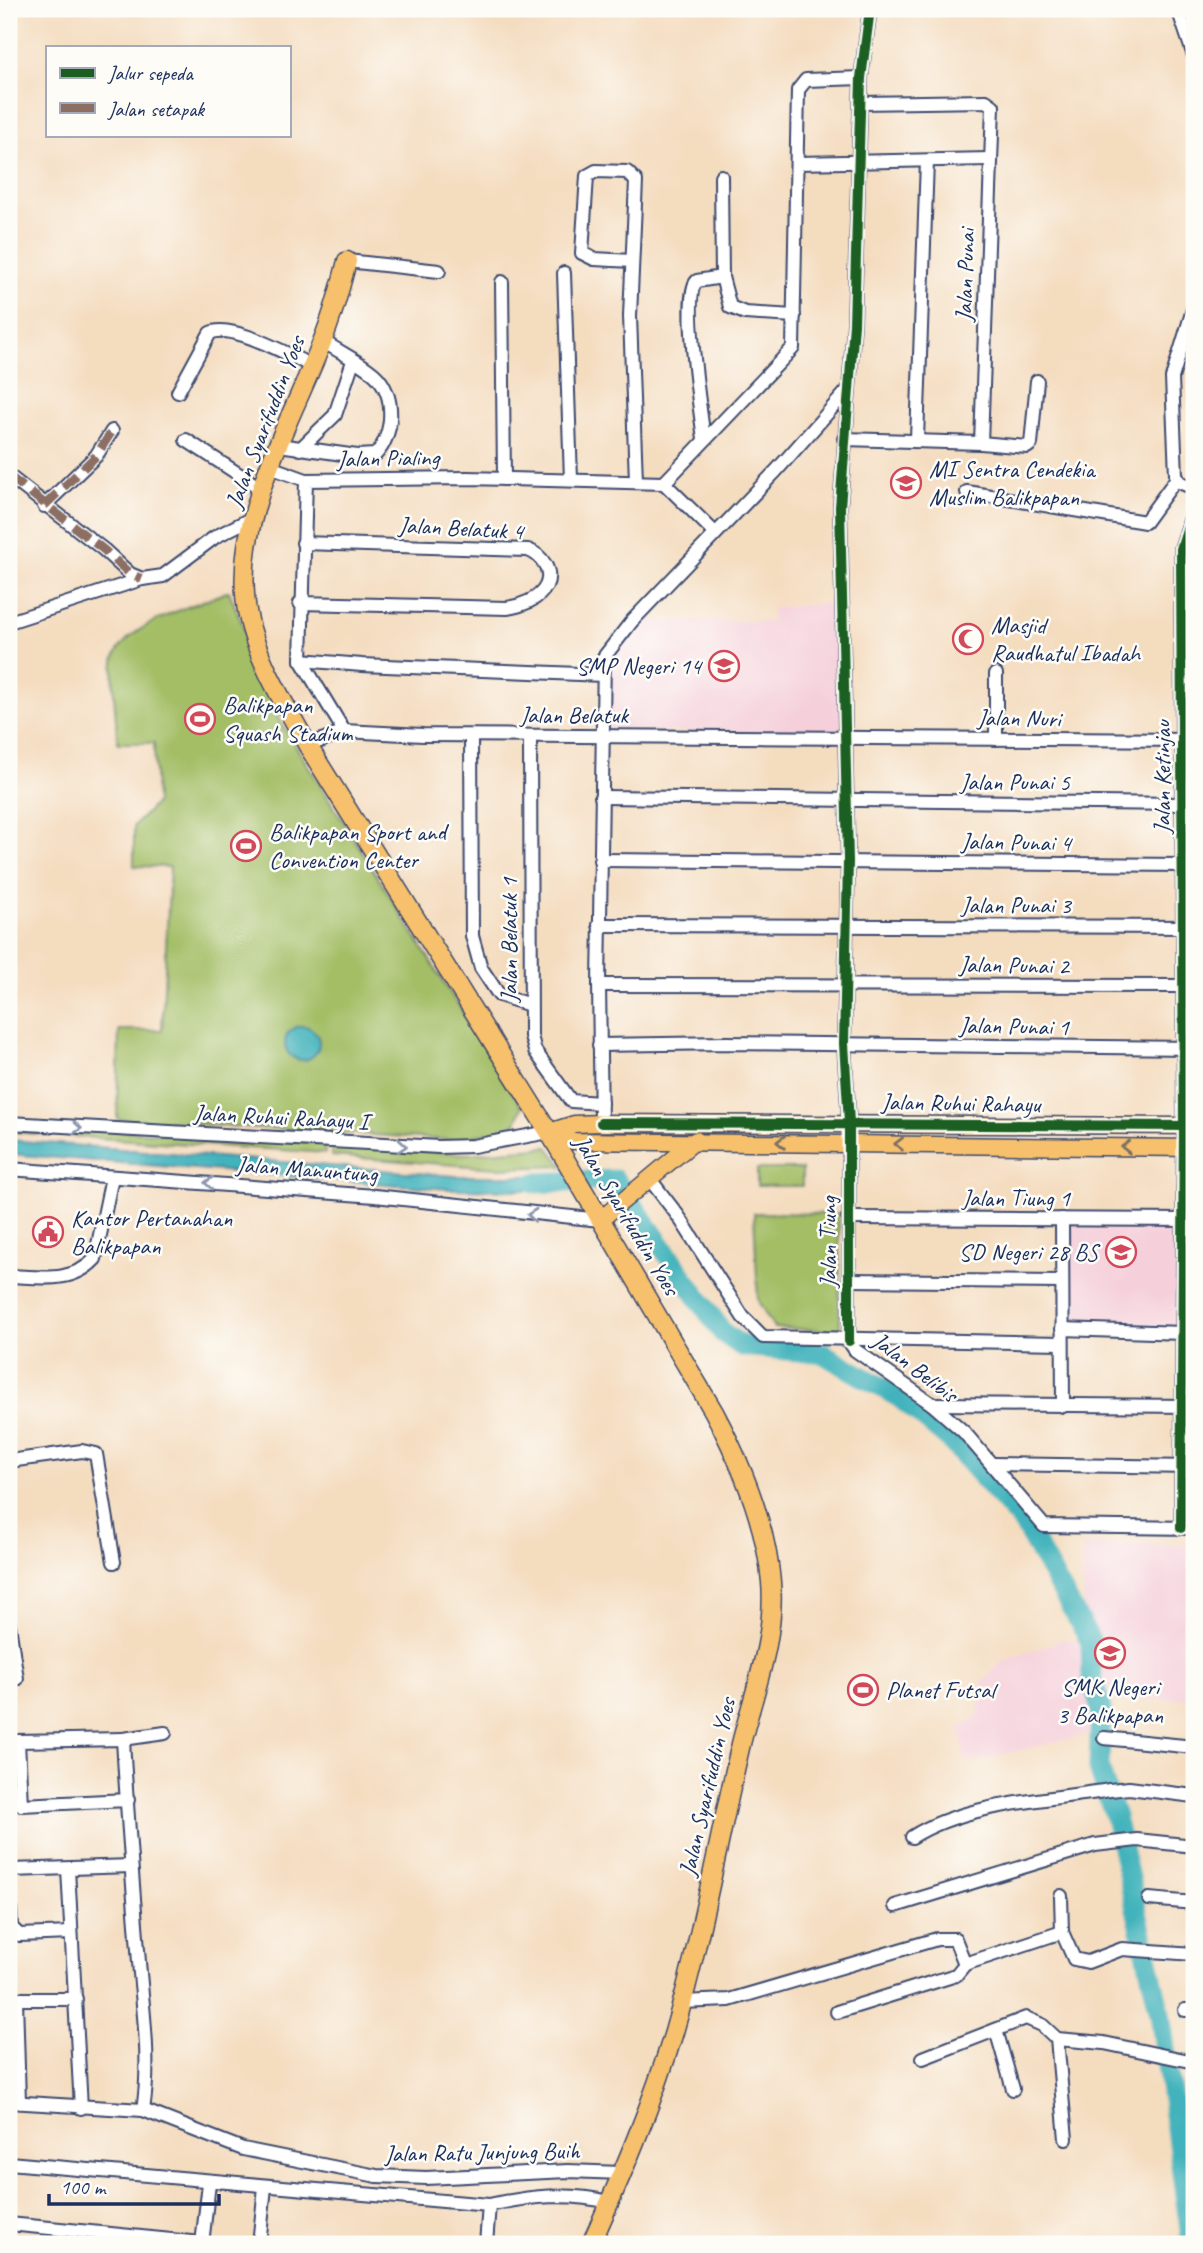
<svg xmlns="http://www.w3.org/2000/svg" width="1203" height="2253" viewBox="0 0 1203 2253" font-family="Caveat,sans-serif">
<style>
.built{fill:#f5cfda}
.green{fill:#a3be65;stroke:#5f7662;stroke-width:2}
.water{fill:#43b3bc;stroke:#2f718d;stroke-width:2}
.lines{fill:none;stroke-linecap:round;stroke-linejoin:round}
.river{stroke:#43b3bc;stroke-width:21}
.minor-casing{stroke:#3c496d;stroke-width:16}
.major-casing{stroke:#3c496d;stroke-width:19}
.highway-casing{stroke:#3c496d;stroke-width:21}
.minor{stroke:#fff;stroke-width:12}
.major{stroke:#f7c06c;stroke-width:16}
.highway{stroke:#f7c06c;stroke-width:18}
.quiet{stroke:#8d6e63;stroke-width:9;stroke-dasharray:18 9;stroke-linecap:butt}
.cycleway-casing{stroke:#fdfcf7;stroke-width:15}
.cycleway{stroke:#1b5e20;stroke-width:10}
.oneway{stroke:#8d97ae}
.oneway2{stroke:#7e7064}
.labels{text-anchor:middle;stroke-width:5;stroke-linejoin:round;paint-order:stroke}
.street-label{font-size:24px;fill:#1b2f5e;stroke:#fdfcf7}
.poi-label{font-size:24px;fill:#1b2f5e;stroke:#fdfcf7;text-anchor:start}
</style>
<rect width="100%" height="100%" fill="#fdfcf7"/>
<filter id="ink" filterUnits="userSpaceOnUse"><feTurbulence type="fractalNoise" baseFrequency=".0143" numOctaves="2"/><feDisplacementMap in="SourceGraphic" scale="14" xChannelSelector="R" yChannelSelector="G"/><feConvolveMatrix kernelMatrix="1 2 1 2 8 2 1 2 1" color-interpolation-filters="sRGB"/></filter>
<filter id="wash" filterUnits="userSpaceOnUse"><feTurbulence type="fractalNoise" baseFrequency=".00686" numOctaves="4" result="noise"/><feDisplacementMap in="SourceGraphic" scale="28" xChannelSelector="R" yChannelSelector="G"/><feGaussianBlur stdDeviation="1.57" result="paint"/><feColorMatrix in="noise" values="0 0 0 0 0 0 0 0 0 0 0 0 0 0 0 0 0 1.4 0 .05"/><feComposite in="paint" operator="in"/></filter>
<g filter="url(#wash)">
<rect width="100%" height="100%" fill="#f4dcbf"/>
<!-- built -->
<g class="built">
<path d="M841 602V734L605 730 608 658 632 621H767L772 620V608Z"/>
<path d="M1063 1223 1180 1224 1179 1331H1063Z"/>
<path d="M1194 1544V1698L1102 1701 1098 1732 966 1763 960 1728 978 1716 980 1686 1002 1661 1065 1639 1084 1642 1082 1545Z"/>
</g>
<!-- green -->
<g class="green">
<path d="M229 591 280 721 522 1107 516 1123 494 1132 453 1140 117 1119 119 1030H162L170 867 134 866V826L156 803 154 743H118C117 725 110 672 115 657 127 623 197 605 229 591Z"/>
<path d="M9 1124 325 1143V1153L9 1132Z"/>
<path d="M331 1144 465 1154 548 1147 563 1166 497 1168 332 1156Z"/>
<rect x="757" y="1169" width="45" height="17"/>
<path d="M754 1213 839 1214 840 1331 774 1328 758 1301Z"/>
</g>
<!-- water -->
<g class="water">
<circle cx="302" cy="1043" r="17"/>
<path d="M9 1140 455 1176H535L534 1190 448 1189 9 1154Z"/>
</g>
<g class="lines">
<!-- river -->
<path class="river" d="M535 1183 615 1180 723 1333 742 1346 822 1353 900 1398 950 1440 1024 1524 1091 1642 1092 1679 1101 1709 1099 1768 1115 1817 1160 2013 1192 2244"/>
</g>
</g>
<g filter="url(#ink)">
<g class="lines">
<!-- minor casing -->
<g class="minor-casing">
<g id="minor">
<path d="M1178 9 1194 56"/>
<path d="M797 163 990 159"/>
<path d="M721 176 722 277 730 307 745 313 794 316"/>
<path d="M347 261 439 271"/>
<path d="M632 261 594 259 582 253 587 176 596 171 627 172 636 181 630 316 636 481"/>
<path d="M564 273 571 480"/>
<path d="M502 282 504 479"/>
<path d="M1194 306 1172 378 1176 475 1179 482 1194 488"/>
<path d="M178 392 210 333C231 322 291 356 312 366"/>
<path d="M704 439C701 415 682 294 697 281L722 277"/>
<path d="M844 439 981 443 993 106 986 101 861 103"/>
<path d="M917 439 927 161"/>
<path d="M186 440 263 490"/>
<path d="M981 443 1027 447 1031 444 1037 381"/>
<path d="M279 445 357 456 375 455C394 436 397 394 374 374 359 361 339 352 323 341"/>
<path d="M300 449 335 415 353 361"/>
<path d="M270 467 306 480"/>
<path d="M9 476 104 550 130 574 142 579 163 576 215 537 252 518"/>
<path d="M664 483 793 348 798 90 806 80 861 78"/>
<path d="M967 492 1145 522 1177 478"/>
<path d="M44 506 96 456 112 431"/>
<path d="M300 603 507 608C520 606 539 600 546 586 553 571 542 555 528 550L303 543"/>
<path d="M9 622 142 579"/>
<path d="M301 660 362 665 603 675"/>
<path d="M344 731 301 660 306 480 467 478 664 483 714 532"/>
<path d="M471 736 472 936 481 968 499 995 530 1005"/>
<path d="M530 736 531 1036 535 1051 571 1101 601 1103"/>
<path d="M996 739V674"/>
<path d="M308 746 344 731 423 735 1194 740"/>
<path d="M601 797 1183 804"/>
<path d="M600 860 1184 865"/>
<path d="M599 925 1194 927"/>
<path d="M599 985 1194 986"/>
<path d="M599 1045 726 1043 1194 1048"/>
<path d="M9 1123 439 1147 473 1146 549 1132"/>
<path d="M601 1123 599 985 604 657 632 621 776 471 848 390"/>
<path d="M9 1169 375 1196 600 1220"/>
<path d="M649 1178 679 1217 743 1317 763 1337 1062 1343"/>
<path d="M848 1218 1194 1220"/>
<path d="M1062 1219 1063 1406"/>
<path d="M9 1276C40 1277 72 1284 95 1259L112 1177"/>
<path d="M849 1280 1062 1282"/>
<path d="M1062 1329 1183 1333"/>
<path d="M849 1341V1122L844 1044 848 861 840 507 854 324 861 78 870 9"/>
<path d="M849 1341 855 1350 932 1404 964 1432 1044 1526 1194 1528"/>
<path d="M932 1404 1194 1406"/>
<path d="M9 1461 82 1451 96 1454 114 1562"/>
<path d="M994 1464 1194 1467"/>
<path d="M1181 1528 1184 1126 1181 549 1194 509"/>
<path d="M9 1625 17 1679"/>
<path d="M1104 1738 1194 1747"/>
<path d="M123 1739 165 1733"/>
<path d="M128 1800 21 1805 18 1741 123 1739C127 1813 133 1887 139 1962 143 2010 151 2062 143 2110"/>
<path d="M912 1837C965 1803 1049 1800 1110 1790L1129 1788 1194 1796"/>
<path d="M68 1869 81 2108"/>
<path d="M11 1870 131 1866"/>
<path d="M1061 1896 1062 1932 1074 1959 1088 1962 1122 1949 1194 1954"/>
<path d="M1149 1899 1194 1903"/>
<path d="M10 1906 11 1927 19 1935 71 1933"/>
<path d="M895 1906 1095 1845 1137 1840 1194 1846"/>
<path d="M682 2002 729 2000 937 1939H955L965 1964 1062 1932"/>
<path d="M1185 2010H1194"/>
<path d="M837 2012 956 1975 965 1964"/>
<path d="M996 2030 1013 2089"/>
<path d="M1057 2039 1066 2139"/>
<path d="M923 2058 1026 2018 1042 2025 1057 2039 1104 2043 1194 2062"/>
<path d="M9 2102 143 2110 243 2149 377 2176 426 2178 568 2171 622 2173"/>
<path d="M19 2102 16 1999H76"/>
<path d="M9 2163 489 2205C532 2196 567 2192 610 2202"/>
<path d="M9 2224 202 2243"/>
<path d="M202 2244 209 2183"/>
<path d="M259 2244 265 2187"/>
<path d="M486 2244 489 2205"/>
</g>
</g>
<!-- major casing -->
<g class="major-casing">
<g id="major">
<path d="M549 1132 574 1141 1194 1148"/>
<path d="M549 1132 574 1124 601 1123 1194 1126"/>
<path d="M600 1220 696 1140"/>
</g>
</g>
<!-- highway casing -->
<g class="highway-casing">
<path id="highway" d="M347 261C340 289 333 315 322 342 290 425 229 524 248 616 258 663 285 704 308 746L549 1132 714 1412C741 1463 766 1524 771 1582 776 1640 753 1693 740 1748 718 1842 701 1939 674 2032 652 2105 622 2175 591 2244"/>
</g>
<!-- minor -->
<use href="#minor" class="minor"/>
<!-- major -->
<use href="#major" class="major"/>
<!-- highway -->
<use href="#highway" class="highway"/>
<!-- quiet -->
<g class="quiet">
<path d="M9 476 104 550 130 574 142 579"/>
<path d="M44 506 96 456 112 431"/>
</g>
<!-- cycleway casing -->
<g class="cycleway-casing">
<g id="cycleway">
<path d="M601 1123 1193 1126"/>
<path d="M849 1341V1122L844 1044 848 861 840 507 854 324 861 78 870 9"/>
<path d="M1181 1528 1184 1126 1181 549 1194 509"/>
</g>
</g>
<!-- cycleway -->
<use href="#cycleway" class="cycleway"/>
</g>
<!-- one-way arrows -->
<defs><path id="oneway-chevron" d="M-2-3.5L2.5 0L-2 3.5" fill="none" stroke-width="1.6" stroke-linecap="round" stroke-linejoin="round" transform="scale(1.75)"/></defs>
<g class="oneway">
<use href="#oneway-chevron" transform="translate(77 1128) rotate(4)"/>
<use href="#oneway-chevron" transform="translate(402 1146) rotate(4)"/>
<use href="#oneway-chevron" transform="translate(209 1183) rotate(-177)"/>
<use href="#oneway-chevron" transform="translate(532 1215) rotate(-175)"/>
</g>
<g class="oneway2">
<use href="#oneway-chevron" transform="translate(781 1142) rotate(-179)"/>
<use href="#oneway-chevron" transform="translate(899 1144) rotate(-179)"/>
<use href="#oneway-chevron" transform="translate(1126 1147) rotate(-179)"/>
</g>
</g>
<!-- icons -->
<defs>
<g id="school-ring" transform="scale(1.575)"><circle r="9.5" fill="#fdfcf7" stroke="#d1495b" stroke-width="1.5"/><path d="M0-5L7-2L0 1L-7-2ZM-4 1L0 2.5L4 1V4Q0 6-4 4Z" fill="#d1495b"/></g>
<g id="mosque-ring" transform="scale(1.575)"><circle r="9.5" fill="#fdfcf7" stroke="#d1495b" stroke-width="1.5"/><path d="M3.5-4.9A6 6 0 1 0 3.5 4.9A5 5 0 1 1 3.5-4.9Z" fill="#d1495b"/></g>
<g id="stadium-ring" transform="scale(1.575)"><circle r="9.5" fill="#fdfcf7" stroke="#d1495b" stroke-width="1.5"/><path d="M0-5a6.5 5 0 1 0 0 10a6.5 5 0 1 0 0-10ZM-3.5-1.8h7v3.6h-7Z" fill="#d1495b"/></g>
<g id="civic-ring" transform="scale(1.575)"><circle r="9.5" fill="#fdfcf7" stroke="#d1495b" stroke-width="1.5"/><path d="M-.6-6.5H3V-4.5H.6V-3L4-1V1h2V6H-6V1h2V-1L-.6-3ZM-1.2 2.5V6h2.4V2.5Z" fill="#d1495b"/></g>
</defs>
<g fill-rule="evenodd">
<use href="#school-ring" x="906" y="483"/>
<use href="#mosque-ring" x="968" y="639"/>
<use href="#school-ring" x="724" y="666"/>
<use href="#stadium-ring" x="200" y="719"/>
<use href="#stadium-ring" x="246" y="846"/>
<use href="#civic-ring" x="48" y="1232"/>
<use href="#school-ring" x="1121" y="1252"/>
<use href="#school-ring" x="1110" y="1653"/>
<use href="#stadium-ring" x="863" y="1690"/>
</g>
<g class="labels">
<!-- street labels -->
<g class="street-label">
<text transform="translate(965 275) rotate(-88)" y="8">Jalan Punai</text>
<text transform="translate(265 422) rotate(-69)" y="8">Jalan Syarifuddin Yoes</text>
<text transform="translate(388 458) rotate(-1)" y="8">Jalan Pialing</text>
<text transform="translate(461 528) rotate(3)" y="8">Jalan Belatuk 4</text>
<text x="574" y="723">Jalan Belatuk</text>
<text transform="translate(1019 718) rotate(1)" y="8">Jalan Nuri</text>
<text transform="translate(1162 777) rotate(-90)" y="8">Jalan Ketinjau</text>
<text x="1015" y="790">Jalan Punai 5</text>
<text transform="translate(1016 842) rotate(1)" y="8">Jalan Punai 4</text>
<text x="1016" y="913">Jalan Punai 3</text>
<text transform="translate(509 940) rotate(-90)" y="8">Jalan Belatuk 1</text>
<text transform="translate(1014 965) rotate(1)" y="8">Jalan Punai 2</text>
<text transform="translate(1014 1026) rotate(1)" y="8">Jalan Punai 1</text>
<text transform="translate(961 1103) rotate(1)" y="8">Jalan Ruhui Rahayu</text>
<text transform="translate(281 1117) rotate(3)" y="8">Jalan Ruhui Rahayu I</text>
<text transform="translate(307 1169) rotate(4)" y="8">Jalan Manuntung</text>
<text x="1016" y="1206">Jalan Tiung 1</text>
<text transform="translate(627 1215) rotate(59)" y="8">Jalan Syarifuddin Yoes</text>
<text transform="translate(828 1242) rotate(-90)" y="8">Jalan Tiung</text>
<text transform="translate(915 1367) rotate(37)" y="8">Jalan Belibis</text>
<text transform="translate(707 1787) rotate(-77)" y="8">Jalan Syarifuddin Yoes</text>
<text transform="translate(482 2152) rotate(-1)" y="8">Jalan Ratu Junjung Buih</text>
</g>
<!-- poi labels -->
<g class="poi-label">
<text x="929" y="477">MI Sentra Cendekia<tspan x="929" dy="28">Muslim Balikpapan</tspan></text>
<text x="991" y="633">Masjid<tspan x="991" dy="28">Raudhatul Ibadah</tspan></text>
<text x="701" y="674" text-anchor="end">SMP Negeri 14</text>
<text x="223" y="713">Balikpapan<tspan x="223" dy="28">Squash Stadium</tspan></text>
<text x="269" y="840">Balikpapan Sport and<tspan x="269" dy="28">Convention Center</tspan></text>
<text x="71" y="1226">Kantor Pertanahan<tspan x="71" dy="28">Balikpapan</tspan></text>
<text x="1098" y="1260" text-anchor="end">SD Negeri 28 BS</text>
<text x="1110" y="1695" text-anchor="middle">SMK Negeri<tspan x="1110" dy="28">3 Balikpapan</tspan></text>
<text x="886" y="1698">Planet Futsal</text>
</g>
</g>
<!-- margin -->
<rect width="1203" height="2253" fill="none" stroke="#fdfcf7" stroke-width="35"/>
<!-- legend -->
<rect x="46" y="46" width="245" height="91" fill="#fdfcf7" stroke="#a3aaba" stroke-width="2"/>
<rect x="60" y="68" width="35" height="10" fill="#1b5e20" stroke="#a3aaba" stroke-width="2"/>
<text x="108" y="80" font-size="21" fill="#1b2f5e">Jalur sepeda</text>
<rect x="60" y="103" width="35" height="10" fill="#8d6e63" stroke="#a3aaba" stroke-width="2"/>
<text x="108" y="116" font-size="21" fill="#1b2f5e">Jalan setapak</text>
<!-- scale -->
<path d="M49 2194v10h170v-10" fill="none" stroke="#1b2f5e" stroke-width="3.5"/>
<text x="60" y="2194" font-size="21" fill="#1b2f5e" stroke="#fdfcf7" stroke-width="5" paint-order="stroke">100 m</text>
</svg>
